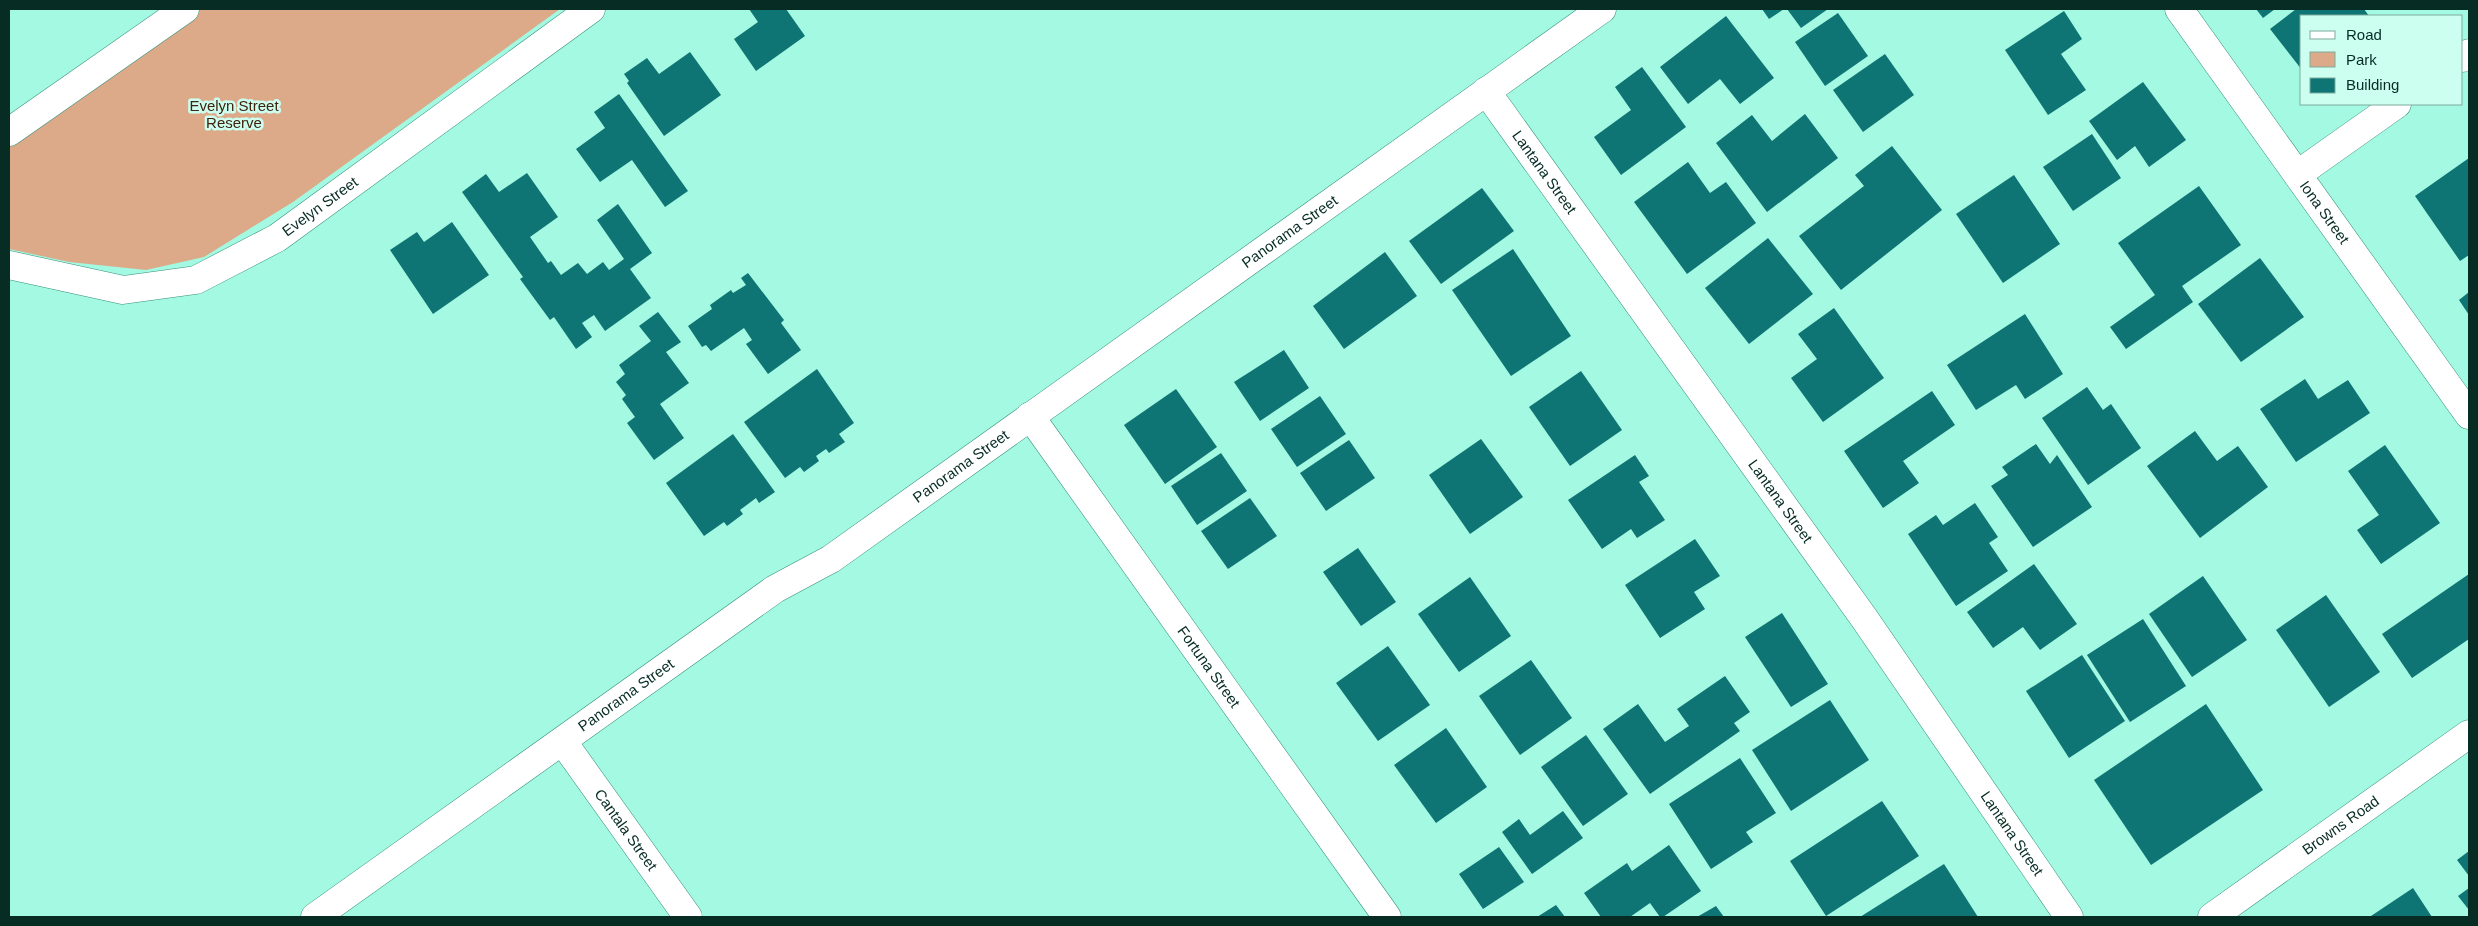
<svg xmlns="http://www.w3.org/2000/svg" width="2478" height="926" viewBox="0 0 2478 926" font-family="Arial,sans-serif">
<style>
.green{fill:#dcaa89}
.building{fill:#0f7474}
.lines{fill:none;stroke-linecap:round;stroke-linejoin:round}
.street-casing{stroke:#37907b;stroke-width:29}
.street{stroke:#fff;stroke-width:28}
.labels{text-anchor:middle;stroke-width:5;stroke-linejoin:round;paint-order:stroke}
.park-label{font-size:15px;fill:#3f230e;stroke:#cdfff0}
.street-label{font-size:15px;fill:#062c24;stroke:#cdfff0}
</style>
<rect width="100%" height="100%" fill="#a3f9e2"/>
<!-- green -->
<path class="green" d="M200 9H560L293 202 204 257 146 270 69 262 9 249V146Z"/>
<!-- building -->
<g class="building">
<path d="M749 9H786L805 36 756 71 734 39 758 22Z"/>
<path d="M1762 9H1784L1769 19Z"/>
<path d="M1787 9H1828L1801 28Z"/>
<path d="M2256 9H2275L2263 18Z"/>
<path d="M2296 9H2364L2369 16H2302V70L2270 29Z"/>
<path d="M2064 11 2082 39 2061 54 2086 90 2048 115 2005 50Z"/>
<path d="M1838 13 1868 56 1825 86 1795 42Z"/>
<path d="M1726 16 1774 78 1740 104 1720 79 1688 104 1660 67Z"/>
<path d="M690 52 721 95 664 136 627 83 629 81 624 74 647 58 659 74Z"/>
<path d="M1885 54 1914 95 1863 132 1833 90Z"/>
<path d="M1642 67 1686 127 1621 175 1594 137 1631 110 1615 87Z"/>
<path d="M2143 82 2186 140 2149 167 2135 146 2117 160 2089 121Z"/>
<path d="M619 94 688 191 665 207 632 160 600 182 576 149 605 128 594 112Z"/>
<path d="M1805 114 1838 158 1767 212 1716 143 1752 115 1772 141Z"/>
<path d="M2092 134 2121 178 2073 211 2043 167Z"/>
<path d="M1892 146 1942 210 1841 290 1799 236 1864 186 1855 175Z"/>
<path d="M2469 158V255L2460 261 2415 196Z"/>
<path d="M1688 162 1710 193 1726 182 1756 223 1687 274 1634 202Z"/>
<path d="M527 173 558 217 530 237 548 263 551 261 561 275 578 263 587 274 603 262 609 270 624 259 597 220 618 204 652 253 630 269 651 298 605 331 594 315 582 323 592 337 576 349 554 317 550 320 520 279 523 277 462 192 486 174 499 192Z"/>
<path d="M2014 175 2060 244 2003 283 1956 214Z"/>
<path d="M2199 186 2241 245 2182 286 2193 302 2126 349 2110 327 2155 295 2118 243Z"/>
<path d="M1482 188 1514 231 1441 284 1409 241Z"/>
<path d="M452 222 489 275 433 314 390 250 417 232 424 242Z"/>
<path d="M1768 238 1813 294 1749 344 1705 288Z"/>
<path d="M1513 249 1571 336 1511 376 1452 290Z"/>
<path d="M1385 252 1417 296 1344 349 1313 306Z"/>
<path d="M2260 258 2304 317 2241 362 2198 304Z"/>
<path d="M748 273 784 320 781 323 801 350 768 374 746 344 752 340 744 328 711 351 706 345 702 347 688 326 712 309 710 305 731 290 733 293 746 285 741 278Z"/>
<path d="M2469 292V315L2459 300Z"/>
<path d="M1834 308 1884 378 1823 422 1791 378 1817 359 1798 334Z"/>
<path d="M658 312 681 342 666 352 689 383 660 404 684 438 654 460 627 423 635 417 622 399 626 395 616 382 625 374 619 365 651 341 639 326Z"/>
<path d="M2025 314 2063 374 2025 399 2016 385 1976 410 1947 365Z"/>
<path d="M1284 350 1309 388 1260 421 1234 382Z"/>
<path d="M817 369 854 423 839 434 845 442 829 453 826 449 816 456 819 461 804 472 800 467 785 478 744 422Z"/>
<path d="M1581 371 1622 430 1570 466 1529 407Z"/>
<path d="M2305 379 2318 399 2348 380 2370 413 2296 462 2260 409Z"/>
<path d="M2087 387 2103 410 2111 404 2141 448 2088 485 2042 418Z"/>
<path d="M1176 389 1217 447 1165 484 1124 425Z"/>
<path d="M1932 391 1955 425 1903 461 1919 483 1883 508 1844 451Z"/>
<path d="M1320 396 1346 434 1297 467 1271 429Z"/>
<path d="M2195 431 2217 461 2238 446 2268 487 2200 538 2147 466Z"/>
<path d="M733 434 775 492 759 503 756 498 740 510 743 514 727 526 724 522 704 536 666 483Z"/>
<path d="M1481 439 1523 497 1470 534 1429 475Z"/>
<path d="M1349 440 1375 478 1326 511 1300 473Z"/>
<path d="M2036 444 2050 464 2057 455 2092 507 2033 547 1991 486 2008 475 2002 467Z"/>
<path d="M2385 445 2440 523 2381 564 2357 530 2379 515 2348 471Z"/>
<path d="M1221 453 1247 491 1197 525 1171 486Z"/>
<path d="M1635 455 1649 476 1639 482 1665 520 1637 538 1631 529 1602 549 1568 500Z"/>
<path d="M1250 498 1277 536 1228 569 1201 531Z"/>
<path d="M1975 503 1998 537 1989 543 2008 571 1956 606 1908 534 1936 515 1943 525Z"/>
<path d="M1695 539 1720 576 1694 592 1705 609 1660 638 1625 585Z"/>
<path d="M1358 548 1396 602 1361 626 1323 572Z"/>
<path d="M2034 564 2077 624 2040 650 2023 627 1993 648 1967 612Z"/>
<path d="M2469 574V639L2412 678 2382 634Z"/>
<path d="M2203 576 2247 640 2192 677 2149 614Z"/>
<path d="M1470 577 1511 636 1459 672 1418 614Z"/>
<path d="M2326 595 2380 672 2329 707 2276 630Z"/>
<path d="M1782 613 1828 684 1791 707 1745 637Z"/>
<path d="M2143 619 2186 686 2130 722 2087 655Z"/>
<path d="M1388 646 1430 705 1378 741 1336 683Z"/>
<path d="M2082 655 2125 721 2069 758 2026 691Z"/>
<path d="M1531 660 1572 718 1520 755 1479 696Z"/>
<path d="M1725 676 1750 712 1734 723 1740 731 1650 794 1603 729 1638 704 1665 742 1689 726 1677 709Z"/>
<path d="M1830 700 1869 760 1791 811 1752 750Z"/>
<path d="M2206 704 2263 790 2151 865 2094 780Z"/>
<path d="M1446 728 1487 787 1436 823 1394 765Z"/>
<path d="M1586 735 1628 794 1583 826 1541 767Z"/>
<path d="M1740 758 1776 813 1746 832 1753 842 1711 869 1669 804Z"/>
<path d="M1882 801 1919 856 1826 916 1790 861Z"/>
<path d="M1563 811 1583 838 1532 874 1502 832 1519 819 1530 835Z"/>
<path d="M1669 845 1701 891 1663 917H1660L1650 903 1630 917H1601L1584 893 1627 863 1632 871Z"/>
<path d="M1499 847 1524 882 1483 909 1459 874Z"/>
<path d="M2469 851V876L2457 860Z"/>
<path d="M1944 864 1978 917H1860Z"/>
<path d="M2413 888 2432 917H2373L2371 916Z"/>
<path d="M2469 888V910L2458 896Z"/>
<path d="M1556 905 1565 917H1537Z"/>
<path d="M1716 906 1724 917H1697Z"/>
</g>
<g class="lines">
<!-- street casing -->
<g class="street-casing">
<g id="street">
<path id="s1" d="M2179 9 2469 415"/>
<path d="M2462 58 2469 53"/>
<path id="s2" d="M1486 91 1864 618 2069 917"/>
<path d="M9 132 185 9"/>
<path d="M2298 174 2397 104"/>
<path id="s3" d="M9 265 123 290 196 280 277 238 591 9"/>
<path id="s4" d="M1030 416 1387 917"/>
<path id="s5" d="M563 742 688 917"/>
<path id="s6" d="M315 917 775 589 831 559 1602 9"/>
<path id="s7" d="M2212 917 2469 734"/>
</g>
</g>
<!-- street -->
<use href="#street" class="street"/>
</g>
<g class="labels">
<!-- park labels -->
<g class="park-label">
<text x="234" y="111">Evelyn Street<tspan x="234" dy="17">Reserve</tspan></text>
</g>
<!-- street labels -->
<g class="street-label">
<text dy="5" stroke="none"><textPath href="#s2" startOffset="100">Lantana Street</textPath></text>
<text dy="5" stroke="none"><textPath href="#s3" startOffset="335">Evelyn Street</textPath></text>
<text dy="5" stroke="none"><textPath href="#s1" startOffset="250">Iona Street</textPath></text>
<text dy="5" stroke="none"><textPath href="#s6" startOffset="1192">Panorama Street</textPath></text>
<text dy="5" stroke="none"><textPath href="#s6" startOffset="788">Panorama Street</textPath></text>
<text dy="5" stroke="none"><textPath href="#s2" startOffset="505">Lantana Street</textPath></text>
<text dy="5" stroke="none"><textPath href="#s4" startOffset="308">Fortuna Street</textPath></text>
<text dy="5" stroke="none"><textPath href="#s6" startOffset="382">Panorama Street</textPath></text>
<text dy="5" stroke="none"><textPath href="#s7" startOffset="158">Browns Road</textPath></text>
<text dy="5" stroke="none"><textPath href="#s5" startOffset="108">Cantala Street</textPath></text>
<text dy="5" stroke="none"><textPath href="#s2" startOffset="910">Lantana Street</textPath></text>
</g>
</g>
<!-- border -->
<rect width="2478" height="926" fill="none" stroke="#062c24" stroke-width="20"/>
<!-- legend -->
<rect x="2300" y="15" width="162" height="90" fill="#cdfff0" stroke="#7dab9e"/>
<rect x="2310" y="31" width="25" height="8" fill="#ffffff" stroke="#7dab9e"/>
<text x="2346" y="40" font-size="15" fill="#062c24">Road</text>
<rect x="2310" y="52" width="25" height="15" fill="#dcaa89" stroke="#7dab9e"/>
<text x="2346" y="65" font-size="15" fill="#062c24">Park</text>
<rect x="2310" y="78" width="25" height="15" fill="#0f7474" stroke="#7dab9e"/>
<text x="2346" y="90" font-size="15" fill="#062c24">Building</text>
</svg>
